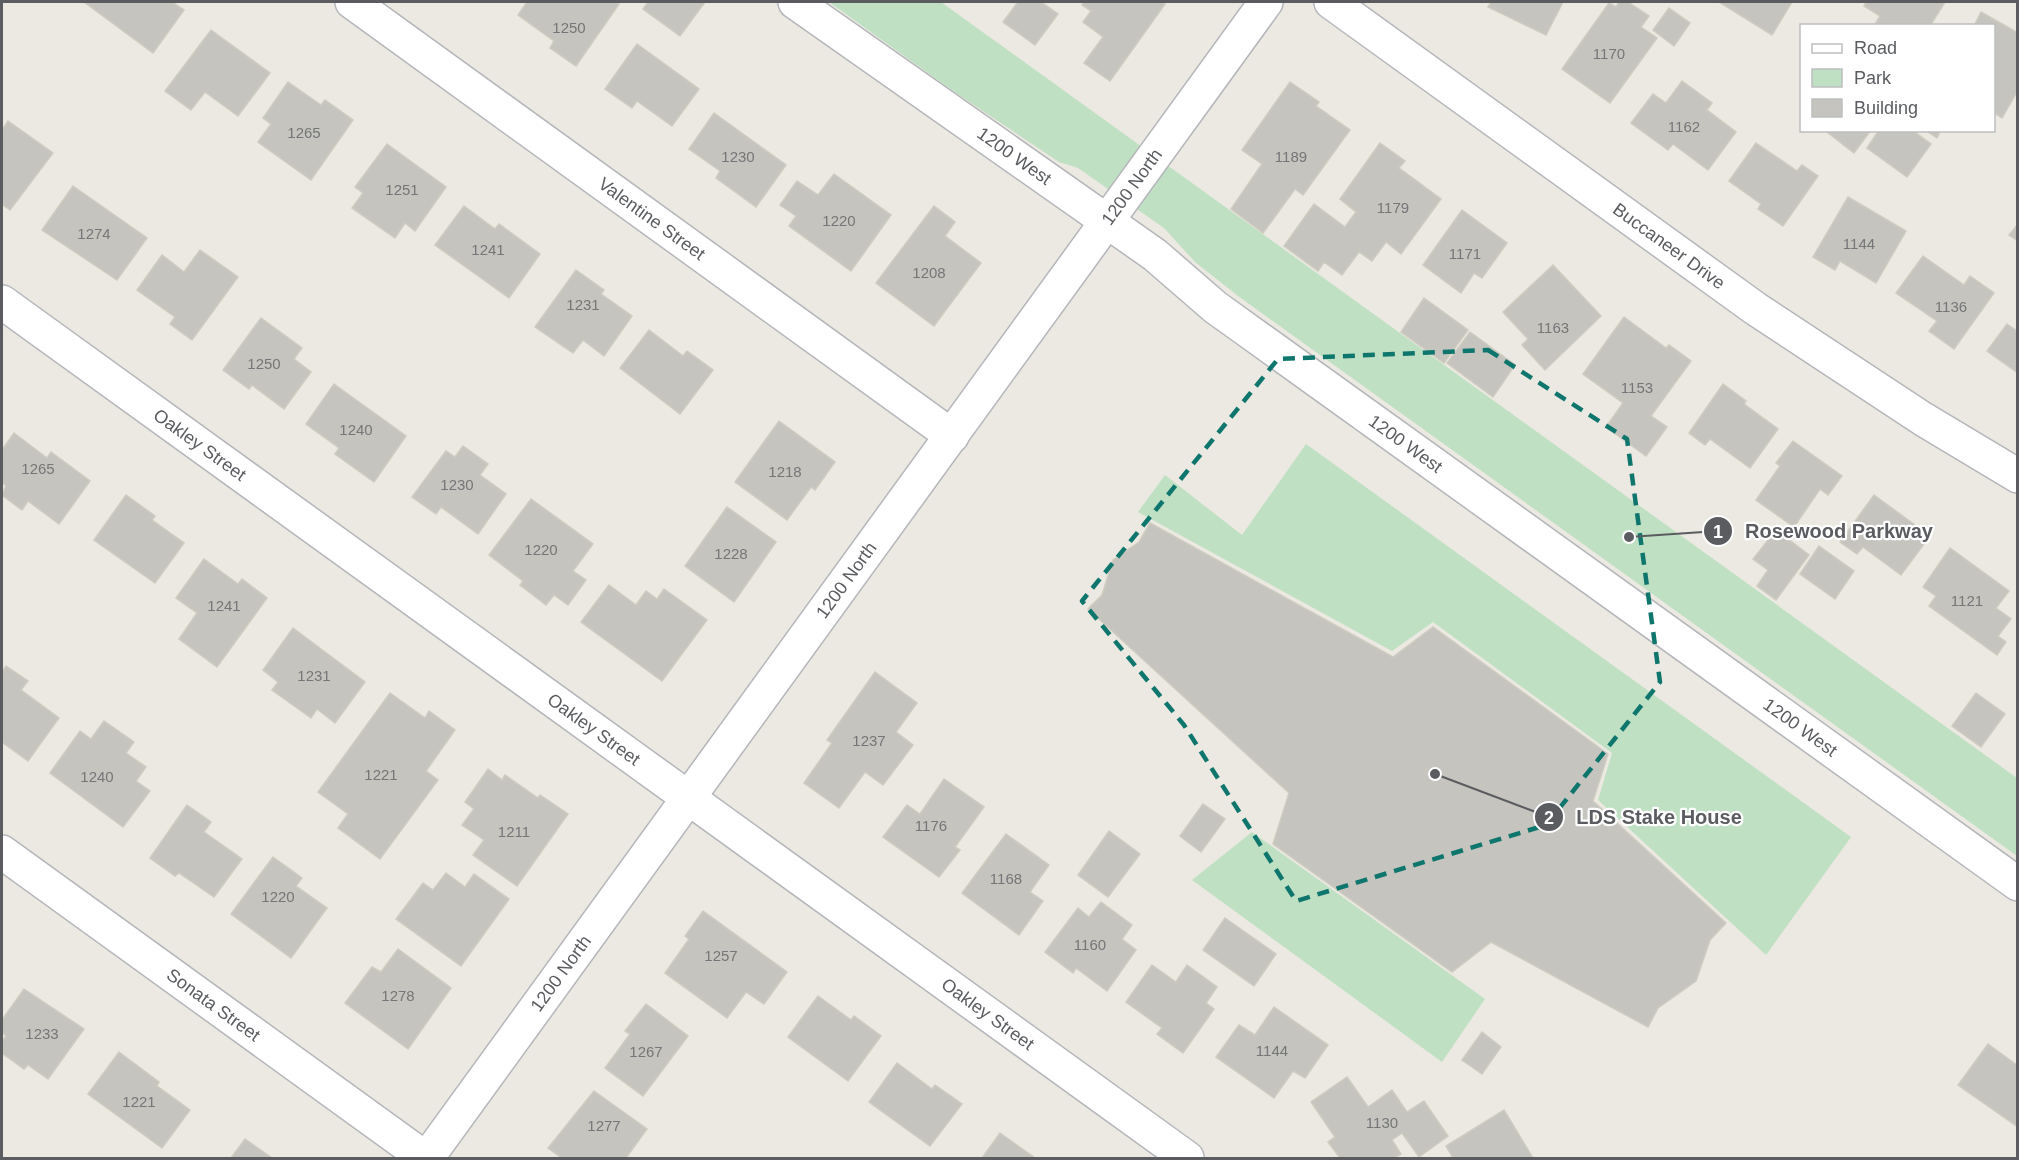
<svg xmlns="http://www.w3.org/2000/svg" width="2019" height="1160" viewBox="0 0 2019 1160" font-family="Arial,sans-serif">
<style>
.green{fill:#c0e0c3}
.building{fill:#c6c4be;stroke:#cecbc0;stroke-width:1.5}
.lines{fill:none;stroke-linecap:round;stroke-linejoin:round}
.minor-casing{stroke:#b4b6ba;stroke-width:36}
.minor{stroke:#fff;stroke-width:33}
.marked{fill:none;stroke:#0f766e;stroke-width:4.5;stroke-dasharray:12 8;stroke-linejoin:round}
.labels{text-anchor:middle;stroke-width:4.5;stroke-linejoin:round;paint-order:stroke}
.number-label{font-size:15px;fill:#757678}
.street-label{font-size:18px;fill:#5a5c60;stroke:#fff}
.leader{fill:none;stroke:#5a5c60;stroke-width:2}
.callout-dot{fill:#5a5c60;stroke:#fff;stroke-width:2}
.mark-label{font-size:18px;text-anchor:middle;font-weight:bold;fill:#fff}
.callout-label{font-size:20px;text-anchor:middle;font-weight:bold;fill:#5a5c60;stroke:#fff;stroke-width:4.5;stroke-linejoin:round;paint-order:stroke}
</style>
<rect width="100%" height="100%" fill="#ebe9e1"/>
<!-- green -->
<g class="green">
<path d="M829 2H941L2017 778V856L1238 296 1195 262 1164 228 1078 168 1059 162 953 91Z"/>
<path d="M1306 444 1851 837 1766 955 1598 800 1612 753 1433 622 1392 651 1138 512 1165 475 1242 535Z"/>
<path d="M1252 832 1485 999 1442 1062 1192 880Z"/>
</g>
<!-- building -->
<g class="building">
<path d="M84 2H172L184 10 153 53Z"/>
<path d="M527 2H615L619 4 576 66 550 48 554 41 518 15Z"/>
<path d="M648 2H705L680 36 643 9Z"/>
<path d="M1018 2H1041L1058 14 1035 45 1003 22Z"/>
<path d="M1084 2H1161L1165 4 1110 81 1084 63 1103 37 1083 22 1091 11 1082 5Z"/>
<path d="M1491 2H1563L1546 35 1488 7Z"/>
<path d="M1619 2H1628L1649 16 1641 27 1657 38 1610 103 1562 69 1609 3 1616 7Z"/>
<path d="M1719 2H1792L1772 35Z"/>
<path d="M1866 2H1945L1930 26H1913L1908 23 1906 26H1874L1880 16 1864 6Z"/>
<path d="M1669 8 1690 23 1674 46 1653 30Z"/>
<path d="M1981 12 2018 33V90L2002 118 1994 113V26H1974Z"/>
<path d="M211 30 270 73 238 116 205 92 191 110 165 91Z"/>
<path d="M637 44 699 89 672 126 637 101 632 108 605 89Z"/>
<path d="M1682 81 1712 103 1707 110 1736 132 1708 170 1673 144 1668 150 1631 123 1653 94 1666 103Z"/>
<path d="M288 82 321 105 325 100 353 120 311 180 258 142 271 124 263 118Z"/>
<path d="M1290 82 1319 102 1316 106 1350 130 1303 195 1295 189 1263 233 1231 209 1262 164 1242 150Z"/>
<path d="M714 113 786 165 756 207 716 178 720 171 689 149Z"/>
<path d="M8 121 53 153 10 210 2 204V130Z"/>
<path d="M1828 130H1871L1854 153 1827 132Z"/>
<path d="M1879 130H1912L1931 144 1907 177 1867 148Z"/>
<path d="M1925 130H1941L1937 138Z"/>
<path d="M1380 143 1405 161 1399 168 1441 199 1401 254 1386 242 1372 261 1359 252 1342 275 1324 262 1318 271 1284 246 1314 204 1345 227 1356 212 1340 199Z"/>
<path d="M1756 143 1797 171 1802 165 1818 176 1783 226 1758 209 1761 204 1729 181Z"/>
<path d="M387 144 446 187 415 231 405 223 395 238 352 208 363 193 355 187Z"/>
<path d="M834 174 891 215 851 271 789 226 796 216 780 205 797 181 818 195Z"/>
<path d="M73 186 147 238 117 280 42 230Z"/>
<path d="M1848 197 1906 231 1876 283 1840 261 1835 270 1813 257Z"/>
<path d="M464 206 495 229 499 224 540 254 509 298 435 245Z"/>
<path d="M934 206 955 222 945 236 981 263 934 326 876 283Z"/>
<path d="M1462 210 1507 243 1482 278 1474 273 1461 293 1423 265Z"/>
<path d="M2018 224V241L2009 235Z"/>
<path d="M200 250 238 277 192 340 170 324 175 317 137 290 162 255 184 272Z"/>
<path d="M1923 256 1964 285 1970 276 1994 293 1954 349 1929 331 1937 321 1896 293Z"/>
<path d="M1553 265 1601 316 1545 370 1522 345 1528 339 1503 312Z"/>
<path d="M576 270 604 290 601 294 632 316 604 356 583 340 573 353 535 327Z"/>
<path d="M1424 298 1468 330 1444 363 1401 332Z"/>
<path d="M1624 317 1666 348 1669 345 1691 361 1651 416 1667 427 1646 456 1606 427 1623 403 1583 374Z"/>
<path d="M261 318 302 348 294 359 311 372 284 409 252 385 249 389 223 370Z"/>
<path d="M2007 324 2018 332V373L1987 351Z"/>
<path d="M649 330 683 356 687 351 713 370 680 414 620 368Z"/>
<path d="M1470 332 1515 365 1493 397 1447 363Z"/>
<path d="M334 384 406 436 374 482 335 454 339 448 306 424Z"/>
<path d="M1723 384 1746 401 1744 404 1778 429 1750 468 1710 439 1705 445 1689 433Z"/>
<path d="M779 421 835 462 815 490 811 487 787 520 735 482Z"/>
<path d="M14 433 47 458 51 452 90 481 59 524 28 501 22 510 2 495 6 486 2 482V450Z"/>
<path d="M1793 441 1842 476 1828 495 1820 489 1794 527 1756 500 1780 466 1776 463Z"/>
<path d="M463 446 488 464 480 475 506 494 478 534 441 507 436 514 412 497 446 451 455 457Z"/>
<path d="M126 495 155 516 152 520 184 543 155 583 94 540Z"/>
<path d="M1874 495 1930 536 1901 575 1863 547 1857 554 1840 542Z"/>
<path d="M531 499 593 544 573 571 586 580 568 605 554 595 546 605 520 585 523 581 489 555Z"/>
<path d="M727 507 776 542 734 602 685 566Z"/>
<path d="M1150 523 1393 657 1433 627 1608 754 1593 801 1726 923 1710 940 1696 981 1658 1008 1648 1027 1491 942 1452 972 1273 844 1289 793 1088 609 1102 595 1113 560 1139 542Z"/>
<path d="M1776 530 1809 555 1776 600 1757 586 1768 570 1753 559Z"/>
<path d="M1819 546 1854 571 1835 599 1800 574Z"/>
<path d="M1950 548 2009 591 1996 608 2011 619 1998 636 2006 642 1997 655 1929 606 1936 596 1923 587Z"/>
<path d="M204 559 238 584 242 579 267 598 217 667 179 639 197 613 176 598Z"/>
<path d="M609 585 636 605 646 591 657 599 664 589 707 620 662 681 581 622Z"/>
<path d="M293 628 365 682 335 723 317 709 311 718 272 690 278 682 263 670Z"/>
<path d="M6 666 28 681 21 690 59 718 28 761 2 742V672Z"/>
<path d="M875 672 917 703 896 732 913 745 883 785 865 772 839 808 804 783 832 743 827 740Z"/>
<path d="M390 693 425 718 429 711 455 730 426 771 438 780 380 859 338 828 348 814 318 792Z"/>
<path d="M1976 693 2005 714 1981 747 1952 726Z"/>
<path d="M104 721 134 742 126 753 146 767 136 781 150 791 123 827 50 773 80 731 91 739Z"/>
<path d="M488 769 502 780 505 775 538 798 540 795 568 814 517 886 473 855 484 840 462 825 474 809 465 802Z"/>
<path d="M944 779 984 807 955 847 960 850 939 877 883 837 907 805 920 814Z"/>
<path d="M1203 804 1225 819 1201 852 1180 836Z"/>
<path d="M187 805 211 822 204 832 242 859 214 897 179 873 175 876 150 858Z"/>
<path d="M1109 831 1140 854 1108 897 1078 875Z"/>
<path d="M1006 834 1049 865 1030 892 1043 901 1019 935 962 893Z"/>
<path d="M273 857 302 878 296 886 327 908 291 958 231 914Z"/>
<path d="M446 873 465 887 474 874 509 899 461 966 396 919 423 883 433 890Z"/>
<path d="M1101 902 1132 925 1122 939 1136 950 1107 991 1076 968 1073 973 1045 952 1078 908 1089 917Z"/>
<path d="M703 911 787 972 764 1004 746 992 727 1018 665 973 689 939 685 936Z"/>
<path d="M1225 918 1276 954 1254 986 1203 950Z"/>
<path d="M398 949 451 988 408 1049 345 1003 372 967 381 972Z"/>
<path d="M1152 965 1176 982 1187 965 1217 987 1206 1003 1214 1009 1183 1053 1157 1034 1162 1028 1126 1002Z"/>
<path d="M24 989 84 1029 48 1079 28 1065 24 1069 2 1053V1042L6 1036 2 1032V1020Z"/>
<path d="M818 996 851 1020 854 1016 881 1036 848 1081 788 1037Z"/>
<path d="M646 1004 688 1036 643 1096 605 1068 630 1034 625 1031Z"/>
<path d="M1274 1007 1328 1045 1305 1078 1293 1071 1274 1098 1216 1057 1239 1025 1255 1035Z"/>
<path d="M1482 1032 1501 1047 1482 1074 1462 1060Z"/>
<path d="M1988 1044 2018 1066V1127L1958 1085Z"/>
<path d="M119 1052 159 1082 157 1086 190 1110 162 1148 88 1094Z"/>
<path d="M897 1063 932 1089 935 1085 962 1104 930 1146 869 1102Z"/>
<path d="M1347 1077 1368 1107 1392 1090 1407 1112 1424 1101 1448 1136 1419 1157 1402 1133 1392 1140 1401 1154 1394 1158H1340L1328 1142 1335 1137 1311 1102Z"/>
<path d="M594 1091 647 1129 626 1158H562L548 1148Z"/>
<path d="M1504 1110 1533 1158H1453L1446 1146Z"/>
<path d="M1000 1133 1035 1158H982Z"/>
<path d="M245 1139 272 1158H231Z"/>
</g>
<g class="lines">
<!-- minor casing -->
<g class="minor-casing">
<g id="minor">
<path id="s1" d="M352 2 952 436"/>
<path id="s2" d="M795 2 1155 255 1215 307 2018 884"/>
<path id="s3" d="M1331 2 1756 309 1923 419 2018 476"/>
<path id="s4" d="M2 302 1187 1158"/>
<path id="s5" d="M2 852 425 1158"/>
<path id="s6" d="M427 1158 1266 2"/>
</g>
</g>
<!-- minor -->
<use href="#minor" class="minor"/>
</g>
<!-- marked area -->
<path class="marked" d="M1488 350 1627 439 1660 682 1546 825 1296 901 1184 725 1082 601 1278 359Z"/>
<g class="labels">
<!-- number labels -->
<g class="number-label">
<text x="569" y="33">1250</text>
<text x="1609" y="59">1170</text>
<text x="1684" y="132">1162</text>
<text x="304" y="138">1265</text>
<text x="738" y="162">1230</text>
<text x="1291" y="162">1189</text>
<text x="402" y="195">1251</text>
<text x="1393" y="213">1179</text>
<text x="839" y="226">1220</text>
<text x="94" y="239">1274</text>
<text x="1859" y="249">1144</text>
<text x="488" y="255">1241</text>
<text x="1465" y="259">1171</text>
<text x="929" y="278">1208</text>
<text x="583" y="310">1231</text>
<text x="1951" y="312">1136</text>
<text x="1553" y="333">1163</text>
<text x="264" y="369">1250</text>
<text x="1637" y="393">1153</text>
<text x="356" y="435">1240</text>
<text x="38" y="474">1265</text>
<text x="785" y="477">1218</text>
<text x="457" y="490">1230</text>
<text x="541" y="555">1220</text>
<text x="731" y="559">1228</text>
<text x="1967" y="606">1121</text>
<text x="224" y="611">1241</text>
<text x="314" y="681">1231</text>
<text x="869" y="746">1237</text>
<text x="381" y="780">1221</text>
<text x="97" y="782">1240</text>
<text x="931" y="831">1176</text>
<text x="514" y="837">1211</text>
<text x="1006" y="884">1168</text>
<text x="278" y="902">1220</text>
<text x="1090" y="950">1160</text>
<text x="721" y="961">1257</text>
<text x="398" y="1001">1278</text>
<text x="42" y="1039">1233</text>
<text x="1272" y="1056">1144</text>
<text x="646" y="1057">1267</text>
<text x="139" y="1107">1221</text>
<text x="1382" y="1128">1130</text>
<text x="604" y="1131">1277</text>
</g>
<!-- street labels -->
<g class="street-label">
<text dy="6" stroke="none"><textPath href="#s2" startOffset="268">1200 West</textPath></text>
<text dy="6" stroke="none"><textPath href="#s6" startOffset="1200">1200 North</textPath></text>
<text dy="6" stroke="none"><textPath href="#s1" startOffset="370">Valentine Street</textPath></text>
<text dy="6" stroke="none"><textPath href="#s3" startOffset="417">Buccaneer Drive</textPath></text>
<text dy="6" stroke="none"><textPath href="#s2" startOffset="754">1200 West</textPath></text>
<text dy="6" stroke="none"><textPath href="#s4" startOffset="244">Oakley Street</textPath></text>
<text dy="6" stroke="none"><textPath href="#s6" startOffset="714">1200 North</textPath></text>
<text dy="6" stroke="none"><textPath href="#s2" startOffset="1240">1200 West</textPath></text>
<text dy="6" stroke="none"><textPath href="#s4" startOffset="730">Oakley Street</textPath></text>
<text dy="6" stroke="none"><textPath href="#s6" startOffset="228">1200 North</textPath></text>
<text dy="6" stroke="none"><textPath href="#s5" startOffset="261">Sonata Street</textPath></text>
<text dy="6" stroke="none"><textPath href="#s4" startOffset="1216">Oakley Street</textPath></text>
</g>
</g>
<!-- callouts -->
<path class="leader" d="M1629 537L1718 531M1435 774L1549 817"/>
<g class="callout-dot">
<circle cx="1629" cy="537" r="6"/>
<circle cx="1435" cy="774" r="6"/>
<circle cx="1718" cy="531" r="15"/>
<circle cx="1549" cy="817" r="15"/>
</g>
<g class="mark-label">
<text x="1718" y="538">1</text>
<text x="1549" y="824">2</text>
</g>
<g class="callout-label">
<text x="1839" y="538">Rosewood Parkway</text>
<text x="1659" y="824">LDS Stake House</text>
</g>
<!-- border -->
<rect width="2019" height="1160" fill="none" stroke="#5a5c60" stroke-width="6"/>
<!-- legend -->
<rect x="1800" y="24" width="195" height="108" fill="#ffffff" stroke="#bdbebf" stroke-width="1.5"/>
<rect x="1812" y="44" width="30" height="9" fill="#ffffff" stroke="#bdbebf" stroke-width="1.5"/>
<text x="1854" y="54" font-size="18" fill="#5a5c60">Road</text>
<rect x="1812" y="69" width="30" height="18" fill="#c0e0c3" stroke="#bdbebf" stroke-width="1.5"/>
<text x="1854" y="84" font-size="18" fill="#5a5c60">Park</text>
<rect x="1812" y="99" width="30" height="18" fill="#c6c4be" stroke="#bdbebf" stroke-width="1.5"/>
<text x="1854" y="114" font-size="18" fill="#5a5c60">Building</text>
</svg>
